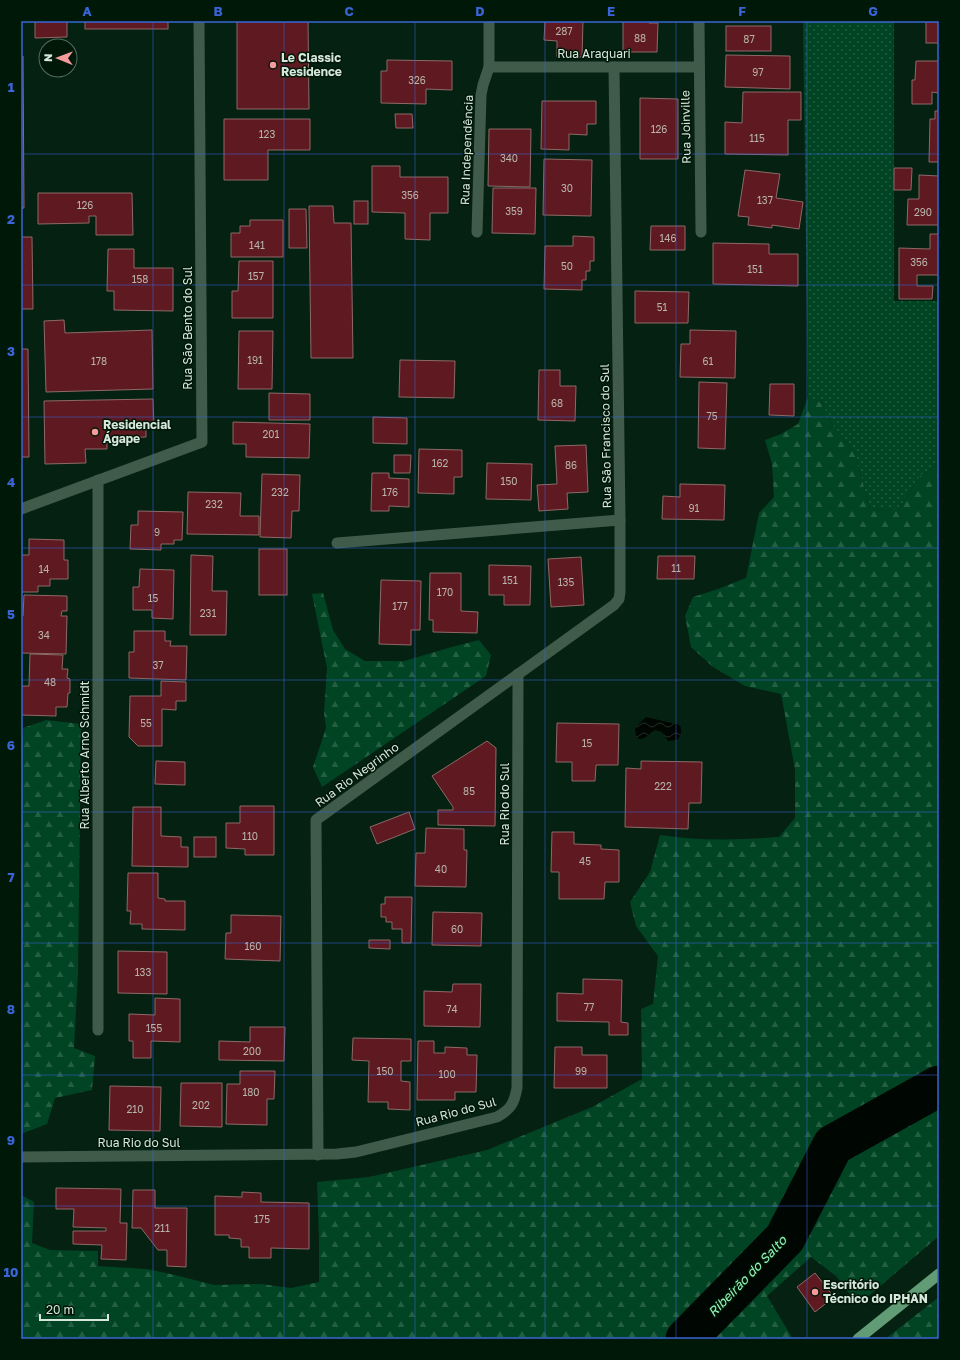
<svg xmlns="http://www.w3.org/2000/svg" width="960" height="1360" viewBox="0 0 960 1360" font-family="'Golos Text',sans-serif">
<style>
.green{fill:url(#green-dots)}
.forest{fill:url(#forest-firs)}
.water{fill:url(#water-waves)}
.lines{fill:none;stroke-linecap:round;stroke-linejoin:round}
.river{stroke:#000601;stroke-width:41}
.building{fill:#5e1a20;stroke:#8d6968}
.minor{stroke:#405b49;stroke-width:11}
.primary{stroke:#629c76;stroke-width:11}
.grid{fill:none;stroke:#3965d8;stroke-width:1;stroke-opacity:0.55}
.poi-dot{fill:#f59b9b;stroke:#001808;stroke-width:1.5}
.labels{text-anchor:middle;stroke-width:3;stroke-linejoin:round;paint-order:stroke}
.number-label{font-size:10px;fill:#b9b4ac}
.street-label{font-size:12px;fill:#d7e7db;stroke:#001808}
.poi-label{font-size:12px;font-weight:bold;fill:#d7e7db;stroke:#001808;text-anchor:start}
.water-label{font-size:13px;font-style:italic;fill:#93f6b7;stroke:#001808}
.neatline{fill:none;stroke:#3965d8;stroke-width:1.5}
.grid-label{font-size:13px;text-anchor:middle;font-weight:bold;fill:#3965d8}
</style>
<defs>
<pattern id="green-dots" width="8" height="8" patternUnits="userSpaceOnUse"><rect width="8" height="8" fill="#004423"/><path d="M2 2h.1M6 6h.1" fill="none" stroke="#245f42" stroke-width="1.8" stroke-linecap="round"/></pattern>
<pattern id="forest-firs" width="22" height="20" patternUnits="userSpaceOnUse"><rect width="22" height="20" fill="#004423"/><path d="M5 1l3.5 6h-7zM16 11l3.5 6h-7z" fill="#245f42"/></pattern>
<pattern id="water-waves" width="16" height="10" patternUnits="userSpaceOnUse"><rect width="16" height="10" fill="#000601"/><path d="M0 5q4-4 8 0t8 0" fill="none" stroke="#242a25"/></pattern>
</defs>
<rect width="100%" height="100%" fill="#052111"/>
<!-- green -->
<path class="green" d="M803 21H894V301H939V464L920 476 898 510 870 509 855 454 830 421 822 403 808 397Z"/>
<!-- forest -->
<g class="forest">
<path d="M808 397 822 403 830 421 855 454 870 509 898 510 920 476 939 464V1236L858 1305 836 1276 811 1257 767 1296 793 1339H21V1195L34 1202 32 1243 50 1250 98 1251V1266L147 1269 175 1275 214 1285 261 1284 291 1288 319 1282V1240L317 1182 369 1177 487 1150 592 1107 642 1079 641 1009 653 1004 658 956 636 926 630 902 650 872 660 835C699 841 740 840 779 837L795 818V769L781 694 745 686 713 667 691 647 685 616 693 597 718 589 746 578 759 513 774 497 772 464 765 440 781 434 798 424Z"/>
<path d="M323 593 333 630 345 649 365 661H404L448 648 479 640 491 655 486 676 322 787 313 767 326 728 324 713 327 668 312 594Z"/>
<path d="M46 720 81 724 78 973 74 1048 95 1056 92 1090 55 1098 47 1124 21 1134V744L23 728Z"/>
<path d="M939 1297V1339H885Z"/>
</g>
<!-- water -->
<path class="water" d="M646 717 680 725C682 731 682 735 677 740L668 741 662 732 655 730C649 733 647 739 639 739L636 736 635 728Z"/>
<g class="lines">
<!-- river -->
<path class="river" d="M686 1339 785 1238 833 1145 939 1086"/>
</g>
<!-- building -->
<g class="building">
<path d="M35 21H67V37L35 38Z"/>
<rect x="85" y="21" width="83" height="8"/>
<path d="M237 21H308L309 109H237Z"/>
<path d="M545 21H583L582 57H557V41L544 40Z"/>
<path d="M623 21H649V23H658L657 52H623Z"/>
<rect x="926" y="21" width="13" height="22"/>
<rect x="726" y="26" width="45" height="25"/>
<path d="M726 55 790 56V89L725 87Z"/>
<path d="M21 56H23L24 208H21Z"/>
<path d="M387 60 452 61V90L426 89V104L381 103V71H387Z"/>
<path d="M916 61H939V93L932 92V104H912V80H915Z"/>
<path d="M743 92H801V120H788V155L725 154V122L742 123Z"/>
<path d="M640 98 678 99V159H640Z"/>
<path d="M542 101H596V124H587V135L569 134V150L541 149Z"/>
<path d="M935 111H939V162H929L930 119H935Z"/>
<path d="M395 114H412L413 128H396Z"/>
<path d="M224 119H310V150H268V180H224Z"/>
<path d="M489 129H531L530 187 488 186Z"/>
<path d="M544 159 592 160 591 216 543 215Z"/>
<path d="M372 166H400V177H448V213H430V240L405 239V213L372 212Z"/>
<path d="M894 168H912L911 190H894Z"/>
<path d="M745 170 780 174 776 198 803 202 799 229 772 225V228L748 225 749 217 738 216Z"/>
<path d="M919 175 939 176V225H907L908 199H919Z"/>
<path d="M493 188H536L535 234 492 233Z"/>
<path d="M38 193H132L133 235H96V216H89V223L38 224Z"/>
<rect x="354" y="201" width="14" height="23"/>
<path d="M309 206H333L334 223H351L353 358H311Z"/>
<path d="M289 209H306L307 248H289Z"/>
<path d="M250 220H283V257H231V233H240V226H250Z"/>
<path d="M651 226H685V250H650Z"/>
<path d="M930 234H939V275H917V286H933L932 299H899V248L930 249Z"/>
<path d="M573 236 594 237V261H590V271H586V280H582V290L544 289 545 246H573Z"/>
<path d="M21 237H32L33 309H21Z"/>
<path d="M713 243 769 244V254H798V286L713 284Z"/>
<path d="M108 249H134V268H173V311L114 310V291H107Z"/>
<path d="M239 261H273V318H232V291H238Z"/>
<path d="M635 291 689 292 688 323H635Z"/>
<path d="M64 320 65 333 152 330 153 389 46 392 44 321Z"/>
<path d="M690 330 736 331 735 378 680 377 681 344H690Z"/>
<path d="M239 331H273L272 389H238Z"/>
<path d="M21 349H28L29 457H21Z"/>
<path d="M400 360 455 361 454 398 399 397Z"/>
<path d="M539 370H560V386H576L575 421 538 420Z"/>
<path d="M699 382 727 383 725 449 698 448Z"/>
<path d="M770 384H794V416L769 415Z"/>
<path d="M269 393 310 394V420H269Z"/>
<path d="M153 399 154 427H146V437L124 438V440H107V449H85L86 463 45 464 44 401Z"/>
<path d="M373 417 407 418V444L373 443Z"/>
<path d="M233 422 310 424 309 458 246 457V444H233Z"/>
<path d="M586 445 588 492 567 493 568 509 539 511 537 485 557 484 555 446Z"/>
<path d="M419 449 462 450V477H454V494L418 493Z"/>
<path d="M394 455H411L410 473H394Z"/>
<path d="M487 463 532 464 531 500 486 499Z"/>
<path d="M372 473H389V478L409 479V507L389 506V511H371Z"/>
<path d="M262 474 300 475 299 511H292L291 538 260 537Z"/>
<path d="M680 484 725 485 724 520 662 519 663 496 680 497Z"/>
<path d="M188 492 241 493 240 516H259V535L187 534Z"/>
<path d="M138 511 183 512 182 540H174V544H161V550L130 549 131 525H138Z"/>
<path d="M29 539 64 540V560H68V579H50V586H38V592H21V555H29Z"/>
<rect x="259" y="549" width="28" height="46"/>
<path d="M191 555 213 556 212 591H227L226 635H190Z"/>
<path d="M658 556H695L694 579H657Z"/>
<path d="M581 557 584 605 551 607 548 559Z"/>
<path d="M489 565 531 566 530 605H504V595H489Z"/>
<path d="M140 569 174 570 173 619 152 618V610H133V587H139Z"/>
<path d="M430 573H461V611L478 612 477 633 433 632V620H429Z"/>
<path d="M381 580 421 581 420 630H411V645L379 644Z"/>
<path d="M24 595 67 596V611H62L61 616H67L66 654 21 653V616H23Z"/>
<path d="M134 631H165V641H171L170 646H187L186 680 129 678V652H134Z"/>
<path d="M30 654 63 655 62 669H68L67 678 70 679V693H68L67 707H56V716L21 715V686H29Z"/>
<path d="M161 681 186 682V701H176V710L162 709V746H138L129 737 130 696H161Z"/>
<path d="M557 723 619 724 618 765H596L595 781H572V762H556Z"/>
<path d="M487 741 496 748 495 826 438 825V810H453V807L432 776Z"/>
<path d="M156 761 185 762V785L155 784Z"/>
<path d="M641 761 702 762 701 803H689L688 829 625 827 626 768 641 769Z"/>
<path d="M240 806H274V855H245V849L226 848V823H240Z"/>
<path d="M133 807H161V836L181 837V847H188V867L132 866Z"/>
<path d="M409 812 415 829 377 844 370 827Z"/>
<path d="M426 828 464 829V850H467L466 887 415 886 416 853H425Z"/>
<path d="M552 832H574V844L601 845V849L619 850V882H605L604 899H559V872H551Z"/>
<rect x="194" y="837" width="22" height="20"/>
<path d="M128 873H158V898L165 899V901H185V930L142 929V924H130L131 911H127Z"/>
<path d="M385 897H412L411 943H402V929H392V922H386V917H381V904H385Z"/>
<path d="M433 912 482 913 481 946 432 945Z"/>
<path d="M231 915 281 916 280 961 225 959 226 933H231Z"/>
<path d="M369 940H390V949L369 948Z"/>
<path d="M118 951 167 952V994L118 993Z"/>
<path d="M583 979 622 980 621 1022 628 1023V1035H609V1022L557 1021V993L583 994Z"/>
<path d="M453 984H481L480 1027 424 1026V991L452 992Z"/>
<path d="M155 998 180 999V1042L151 1041V1058H133V1041H129V1014L155 1015Z"/>
<path d="M250 1027H285L284 1061 219 1060V1041L250 1042Z"/>
<path d="M353 1038 411 1039V1061H401V1081L410 1082V1110L388 1109V1102H368L369 1061 352 1060Z"/>
<path d="M418 1041H434V1053H445V1047L467 1048V1055H477L476 1092H455V1100H417Z"/>
<path d="M555 1047H582V1055H607V1088H554Z"/>
<path d="M240 1071H275L274 1099H267V1125L226 1124 227 1084H240Z"/>
<path d="M181 1083H222V1127L180 1126Z"/>
<path d="M110 1086 161 1087 160 1131 109 1130Z"/>
<path d="M56 1188 121 1189 120 1223H127L126 1260 101 1259 102 1245 73 1244V1231H106V1228L73 1227 74 1209H56Z"/>
<path d="M133 1190H155V1208H187L186 1267 167 1266V1250H158L141 1228H132Z"/>
<path d="M242 1192 261 1193V1202L309 1203V1249L271 1248V1258H249V1247H241V1239L229 1238V1235H215V1196L242 1197Z"/>
<path d="M815 1273 834 1297 815 1312 797 1287Z"/>
</g>
<g class="lines">
<!-- minor -->
<g class="minor">
<path d="M699 21 701 232"/>
<path d="M489 67H699"/>
<path d="M477 232 481 95 483 85 489 67V21"/>
<path d="M98 480V1030"/>
<path d="M21 509 202 442 199 21"/>
<path d="M337 543 620 520 614 67"/>
<path d="M318 1155 316 820 614 605 619 599 620 592V520"/>
<path d="M21 1157 337 1154 356 1152 497 1117C511 1109 514 1104 517 1088L518 674"/>
</g>
<!-- primary -->
<path class="primary" d="M858 1339 939 1274"/>
</g>
<!-- grid -->
<path class="grid" d="M153 21V1339M284 21V1339M415 21V1339M545 21V1339M676 21V1339M807 21V1339M21 154H939M21 285H939M21 417H939M21 548H939M21 680H939M21 812H939M21 943H939M21 1075H939M21 1206H939"/>
<!-- markers -->
<g class="poi-dot">
<circle cx="273" cy="65" r="4"/>
<circle cx="95" cy="432" r="4"/>
<circle cx="815" cy="1292" r="4"/>
</g>
<g class="labels">
<!-- number labels -->
<g class="number-label">
<text x="564" y="35">287</text>
<text x="640" y="42">88</text>
<text x="749" y="43">87</text>
<text x="758" y="76">97</text>
<text x="417" y="84">326</text>
<text x="659" y="133">126</text>
<text x="267" y="138">123</text>
<text x="757" y="142">115</text>
<text x="509" y="162">340</text>
<text x="567" y="192">30</text>
<text x="410" y="199">356</text>
<text x="765" y="204">137</text>
<text x="85" y="209">126</text>
<text x="514" y="215">359</text>
<text x="923" y="216">290</text>
<text x="668" y="242">146</text>
<text x="257" y="249">141</text>
<text x="919" y="266">356</text>
<text x="567" y="270">50</text>
<text x="755" y="273">151</text>
<text x="256" y="280">157</text>
<text x="140" y="283">158</text>
<text x="662" y="311">51</text>
<text x="255" y="364">191</text>
<text x="99" y="365">178</text>
<text x="708" y="365">61</text>
<text x="557" y="407">68</text>
<text x="712" y="420">75</text>
<text x="271" y="438">201</text>
<text x="440" y="467">162</text>
<text x="571" y="469">86</text>
<text x="509" y="485">150</text>
<text x="280" y="496">232</text>
<text x="390" y="496">176</text>
<text x="214" y="508">232</text>
<text x="694" y="512">91</text>
<text x="157" y="536">9</text>
<text x="676" y="572">11</text>
<text x="44" y="573">14</text>
<text x="510" y="584">151</text>
<text x="566" y="586">135</text>
<text x="445" y="596">170</text>
<text x="153" y="602">15</text>
<text x="400" y="610">177</text>
<text x="208" y="617">231</text>
<text x="44" y="639">34</text>
<text x="158" y="669">37</text>
<text x="50" y="686">48</text>
<text x="146" y="727">55</text>
<text x="587" y="747">15</text>
<text x="663" y="790">222</text>
<text x="469" y="795">85</text>
<text x="250" y="840">110</text>
<text x="585" y="865">45</text>
<text x="441" y="873">40</text>
<text x="457" y="933">60</text>
<text x="253" y="950">160</text>
<text x="143" y="976">133</text>
<text x="589" y="1011">77</text>
<text x="452" y="1013">74</text>
<text x="154" y="1032">155</text>
<text x="252" y="1055">200</text>
<text x="385" y="1075">150</text>
<text x="581" y="1075">99</text>
<text x="447" y="1078">100</text>
<text x="251" y="1096">180</text>
<text x="201" y="1109">202</text>
<text x="135" y="1113">210</text>
<text x="262" y="1223">175</text>
<text x="162" y="1232">211</text>
</g>
<!-- street labels -->
<g class="street-label">
<text x="594" y="58">Rua Araquari</text>
<text transform="translate(686 127) rotate(-91)" y="4">Rua Joinville</text>
<text transform="translate(467 150) rotate(-88)" y="4">Rua Independência</text>
<text transform="translate(188 328) rotate(-90)" y="4">Rua São Bento do Sul</text>
<text transform="translate(606 436) rotate(-91)" y="4">Rua São Francisco do Sul</text>
<text transform="translate(85 755) rotate(-90)" y="4">Rua Alberto Arno Schmidt</text>
<text transform="translate(357 775) rotate(-36)" y="4">Rua Rio Negrinho</text>
<text transform="translate(505 804) rotate(-90)" y="4">Rua Rio do Sul</text>
<text transform="translate(456 1112) rotate(-15)" y="4">Rua Rio do Sul</text>
<text x="139" y="1147">Rua Rio do Sul</text>
</g>
<!-- poi labels -->
<g class="poi-label">
<text x="281" y="62">Le Classic<tspan x="281" dy="14">Residence</tspan></text>
<text x="103" y="429">Residencial<tspan x="103" dy="14">Ágape</tspan></text>
<text x="823" y="1289">Escritório<tspan x="823" dy="14">Técnico do IPHAN</tspan></text>
</g>
<!-- water labels -->
<g class="water-label">
<text transform="translate(747 1276) rotate(-46)" y="5">Ribeirão do Salto</text>
</g>
</g>
<!-- border -->
<rect width="960" height="1360" fill="none" stroke="#001808" stroke-width="44"/>
<!-- north arrow -->
<g transform="translate(58 58) rotate(271)"><circle r="19" fill="#001808" stroke="#566b5c"/>
<path d="M0-3L7 15L0 10L-7 15Z" fill="#f59b9b"/>
<text y="-6" font-size="11" font-weight="bold" text-anchor="middle" fill="#d7e7db">N</text>
</g>
<!-- scale -->
<path d="M40 1314v6h68v-6" fill="none" stroke="#d7e7db" stroke-width="2"/>
<text x="46" y="1314" font-size="12" fill="#d7e7db" stroke="#001808" stroke-width="3" paint-order="stroke">20 m</text>
<rect x="22" y="22" width="916" height="1316" class="neatline"/>
<g class="grid-label">
<text x="87" y="16">A</text>
<text x="218" y="16">B</text>
<text x="349" y="16">C</text>
<text x="480" y="16">D</text>
<text x="611" y="16">E</text>
<text x="742" y="16">F</text>
<text x="873" y="16">G</text>
<text x="11" y="92">1</text>
<text x="11" y="224">2</text>
<text x="11" y="356">3</text>
<text x="11" y="487">4</text>
<text x="11" y="619">5</text>
<text x="11" y="750">6</text>
<text x="11" y="882">7</text>
<text x="11" y="1014">8</text>
<text x="11" y="1145">9</text>
<text x="11" y="1277">10</text>
</g>
</svg>
